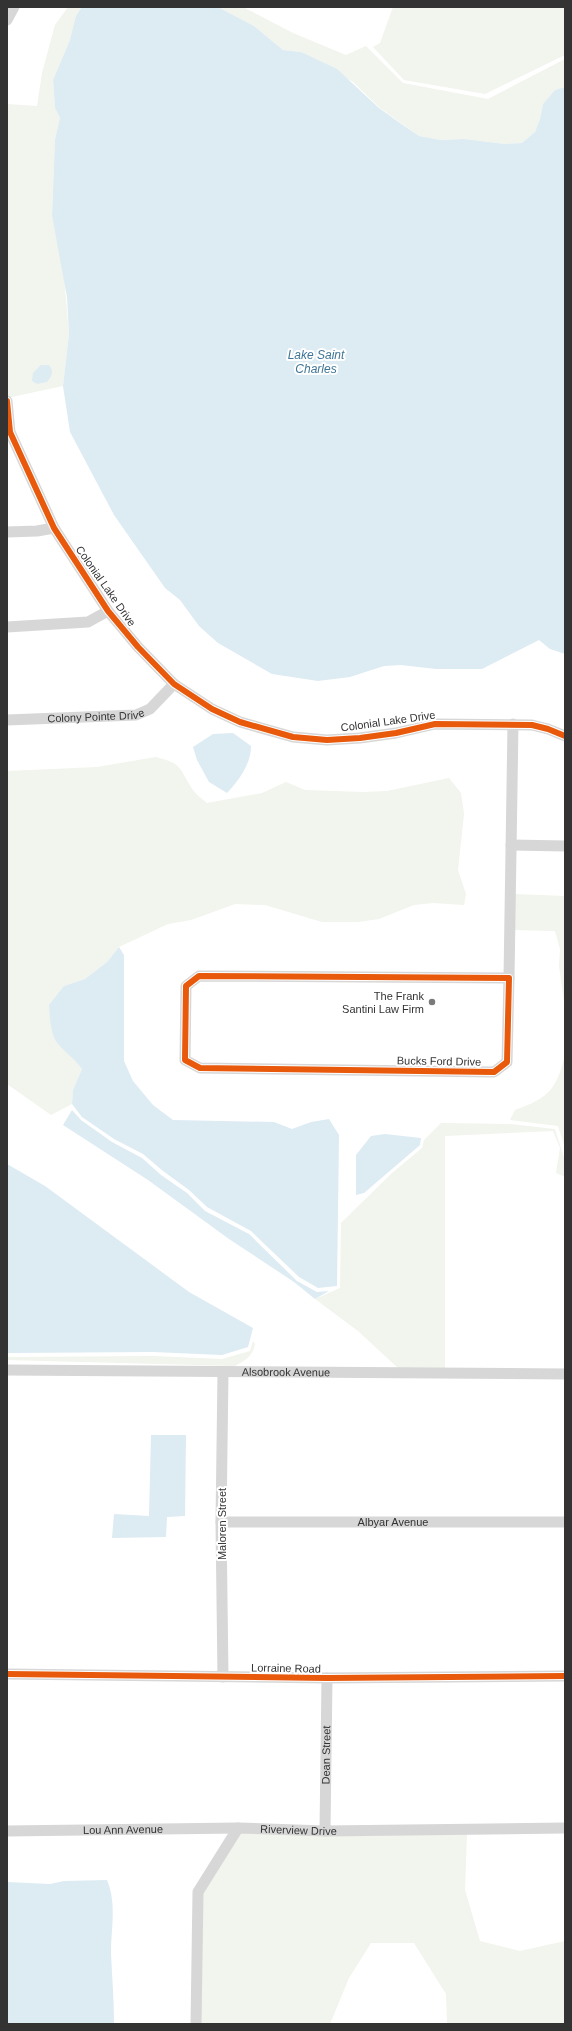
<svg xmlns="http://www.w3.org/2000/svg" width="572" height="2031" viewBox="0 0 572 2031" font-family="Arial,sans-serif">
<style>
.green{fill:#f1f5ed}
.water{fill:#ddebf3}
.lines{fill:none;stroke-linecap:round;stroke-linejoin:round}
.minor{stroke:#d7d7d7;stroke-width:11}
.cycleway-casing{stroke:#fff;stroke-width:8}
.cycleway{stroke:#e8590c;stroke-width:6}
.poi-dot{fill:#7a7a7a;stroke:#fff;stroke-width:1.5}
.labels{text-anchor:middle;stroke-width:4;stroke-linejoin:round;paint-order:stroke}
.street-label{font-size:11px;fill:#333;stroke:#fff}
.poi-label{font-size:11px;fill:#333;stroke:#fff;text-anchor:end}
.water-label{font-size:12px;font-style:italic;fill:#3f7597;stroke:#fff}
</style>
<rect width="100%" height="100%" fill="#fff"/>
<!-- green -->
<g class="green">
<path d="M68 7H84L53 80 55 108 60 118 55 139 52 216 64 276 69 334 63 386 7 398V104L37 106 42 73 55 25Z"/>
<path d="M218 7H243L293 33 346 55 366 46 403 83 488 99 565 59V87L555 90 543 104 540 119 535 132 522 143 505 144 464 139 441 140 419 136 380 108 353 82 301 52 283 50 254 26Z"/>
<path d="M393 7H565V55L485 94 404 80 373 47 380 43Z"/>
<path d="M156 757C182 764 178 766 191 787 194 793 201 798 207 803L262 793 286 782 305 790 363 792 387 791 449 778 461 793 464 814 458 870 466 894 464 905 433 903 414 905 379 919 358 922H322L265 905 235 904 191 920 168 924 119 947 107 962 85 979 64 986 57 1043 74 1058 82 1069 73 1090 72 1104 51 1115 7 1084V771L97 767Z"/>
<path d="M512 894 565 896V1009L559 966 560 949 555 931 511 930Z"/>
<path d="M565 1054V1148L558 1126 510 1120 515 1110C549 1098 557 1089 565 1054Z"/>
<path d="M441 1123 510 1124 555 1129 565 1161V1177L556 1173 560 1148 553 1131 445 1136V1368H398L358 1331 315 1299 340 1288 341 1223 392 1173 422 1148 424 1140Z"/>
<path d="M253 1341 255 1344C252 1357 246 1360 235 1366L7 1360V1357L153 1356 222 1359 250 1351Z"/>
<path d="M240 1833 467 1834 465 1890 480 1941 520 1951 565 1941V2024H447L446 1994 414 1943H371L349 1978 330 2024H200L202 1893Z"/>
</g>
<!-- water -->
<g class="water">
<path d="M82 7H218L254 26 283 50 301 52 337 69 379 108 400 123 419 136 441 140 464 139 505 144 522 143 535 132 540 119 543 104 555 90 565 87V654L550 649 539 640 482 669H436L401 665 384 666 350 677 318 681 272 674 218 643 199 626 180 600 165 588 114 515 70 432 63 386 69 334 67 297 52 216 55 139 60 118 55 108 53 80 70 40 76 16Z"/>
<path d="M41 365H49C54 371 52 376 47 382L37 384 32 381 33 373Z"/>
<path d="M233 733 251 746C251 764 239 780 227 793L209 782 197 760 193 747 213 734Z"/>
<path d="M119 947 124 955V1061L133 1081 153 1105 173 1120 274 1122 292 1129 311 1122 329 1119 339 1135 337 1286 318 1288 299 1277 251 1231 207 1207 189 1190 163 1171 143 1154 114 1139 82 1117 72 1104 73 1090 82 1069C75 1059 66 1053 58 1044 50 1034 50 1017 49 1005L64 986 85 979 107 962Z"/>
<path d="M72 1110 81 1120 112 1142 142 1158 161 1175 187 1193 205 1211 249 1234 297 1281 317 1292 329 1291 315 1299 294 1282 229 1239 148 1180 63 1125Z"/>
<path d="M385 1134 421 1138 420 1145 364 1193 356 1195V1155L371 1136Z"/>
<path d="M7 1164 45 1186 189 1292 253 1328 248 1347 222 1355 153 1352 7 1353Z"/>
<path d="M151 1435H186L185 1516 167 1517 166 1537 112 1538 114 1514 149 1516Z"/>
<path d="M107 1880C117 1904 111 1929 111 1953 112 1977 114 2000 114 2024H7V1882L50 1884 64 1881Z"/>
</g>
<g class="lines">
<!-- minor -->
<g class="minor">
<path d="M7 20 14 7"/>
<path d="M7 401 10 432 54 528 108 611 138 647 174 684 212 709 240 722 293 737 327 740 360 738 396 733 435 724 532 725 548 729 565 736"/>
<path d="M7 532 37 531 54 528"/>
<path d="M7 627 88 622 108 611"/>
<path id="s1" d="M7 720 136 715 150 709 174 684"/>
<path d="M511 845 565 846"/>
<path d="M199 976 509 978 507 1062 494 1072 200 1068 185 1060 186 986Z"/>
<path d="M509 978 513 724"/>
<path id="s2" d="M7 1370 565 1374"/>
<path id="s3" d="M221 1522H565"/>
<path d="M7 1674 327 1678 565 1676"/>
<path d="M223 1677 221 1522 223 1372"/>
<path id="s4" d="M7 1831 238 1828"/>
<path id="s5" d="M325 1831 327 1678"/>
<path id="s6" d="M196 2024 198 1892 238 1828 325 1831 565 1828"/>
</g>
<!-- cycleway casing -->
<g class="cycleway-casing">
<g id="cycleway">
<path d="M7 401 10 432 54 528 108 611 138 647 174 684 212 709 240 722 293 737 327 740 360 738 396 733 435 724 532 725 548 729 565 736"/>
<path d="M199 976 509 978 507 1062 494 1072 200 1068 185 1060 186 986Z"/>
<path d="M7 1674 327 1678 565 1676"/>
</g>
</g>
<!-- cycleway -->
<use href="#cycleway" class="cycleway"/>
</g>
<!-- markers -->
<circle class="poi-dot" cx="432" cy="1002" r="4"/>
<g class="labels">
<!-- street labels -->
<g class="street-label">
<text transform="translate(106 586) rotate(55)" y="4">Colonial Lake Drive</text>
<text dy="4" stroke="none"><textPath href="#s1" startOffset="89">Colony Pointe Drive</textPath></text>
<text transform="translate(388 721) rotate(-8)" y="4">Colonial Lake Drive</text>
<text transform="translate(439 1061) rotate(1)" y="4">Bucks Ford Drive</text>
<text dy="4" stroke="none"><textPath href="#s2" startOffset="279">Alsobrook Avenue</textPath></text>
<text dy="4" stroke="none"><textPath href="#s3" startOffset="172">Albyar Avenue</textPath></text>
<text transform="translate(222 1524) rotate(-90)" y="4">Maloren Street</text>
<text transform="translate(286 1668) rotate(1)" y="4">Lorraine Road</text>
<text dy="4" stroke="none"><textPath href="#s5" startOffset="76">Dean Street</textPath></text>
<text dy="4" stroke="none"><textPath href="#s4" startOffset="116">Lou Ann Avenue</textPath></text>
<text dy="4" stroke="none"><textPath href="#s6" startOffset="268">Riverview Drive</textPath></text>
</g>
<!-- poi labels -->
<g class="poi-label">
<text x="424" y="1000">The Frank<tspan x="424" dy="13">Santini Law Firm</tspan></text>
</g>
<!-- water labels -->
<g class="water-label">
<text x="316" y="359">Lake Saint<tspan x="316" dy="14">Charles</tspan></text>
</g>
</g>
<!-- border -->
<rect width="572" height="2031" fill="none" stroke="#333333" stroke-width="16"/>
</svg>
